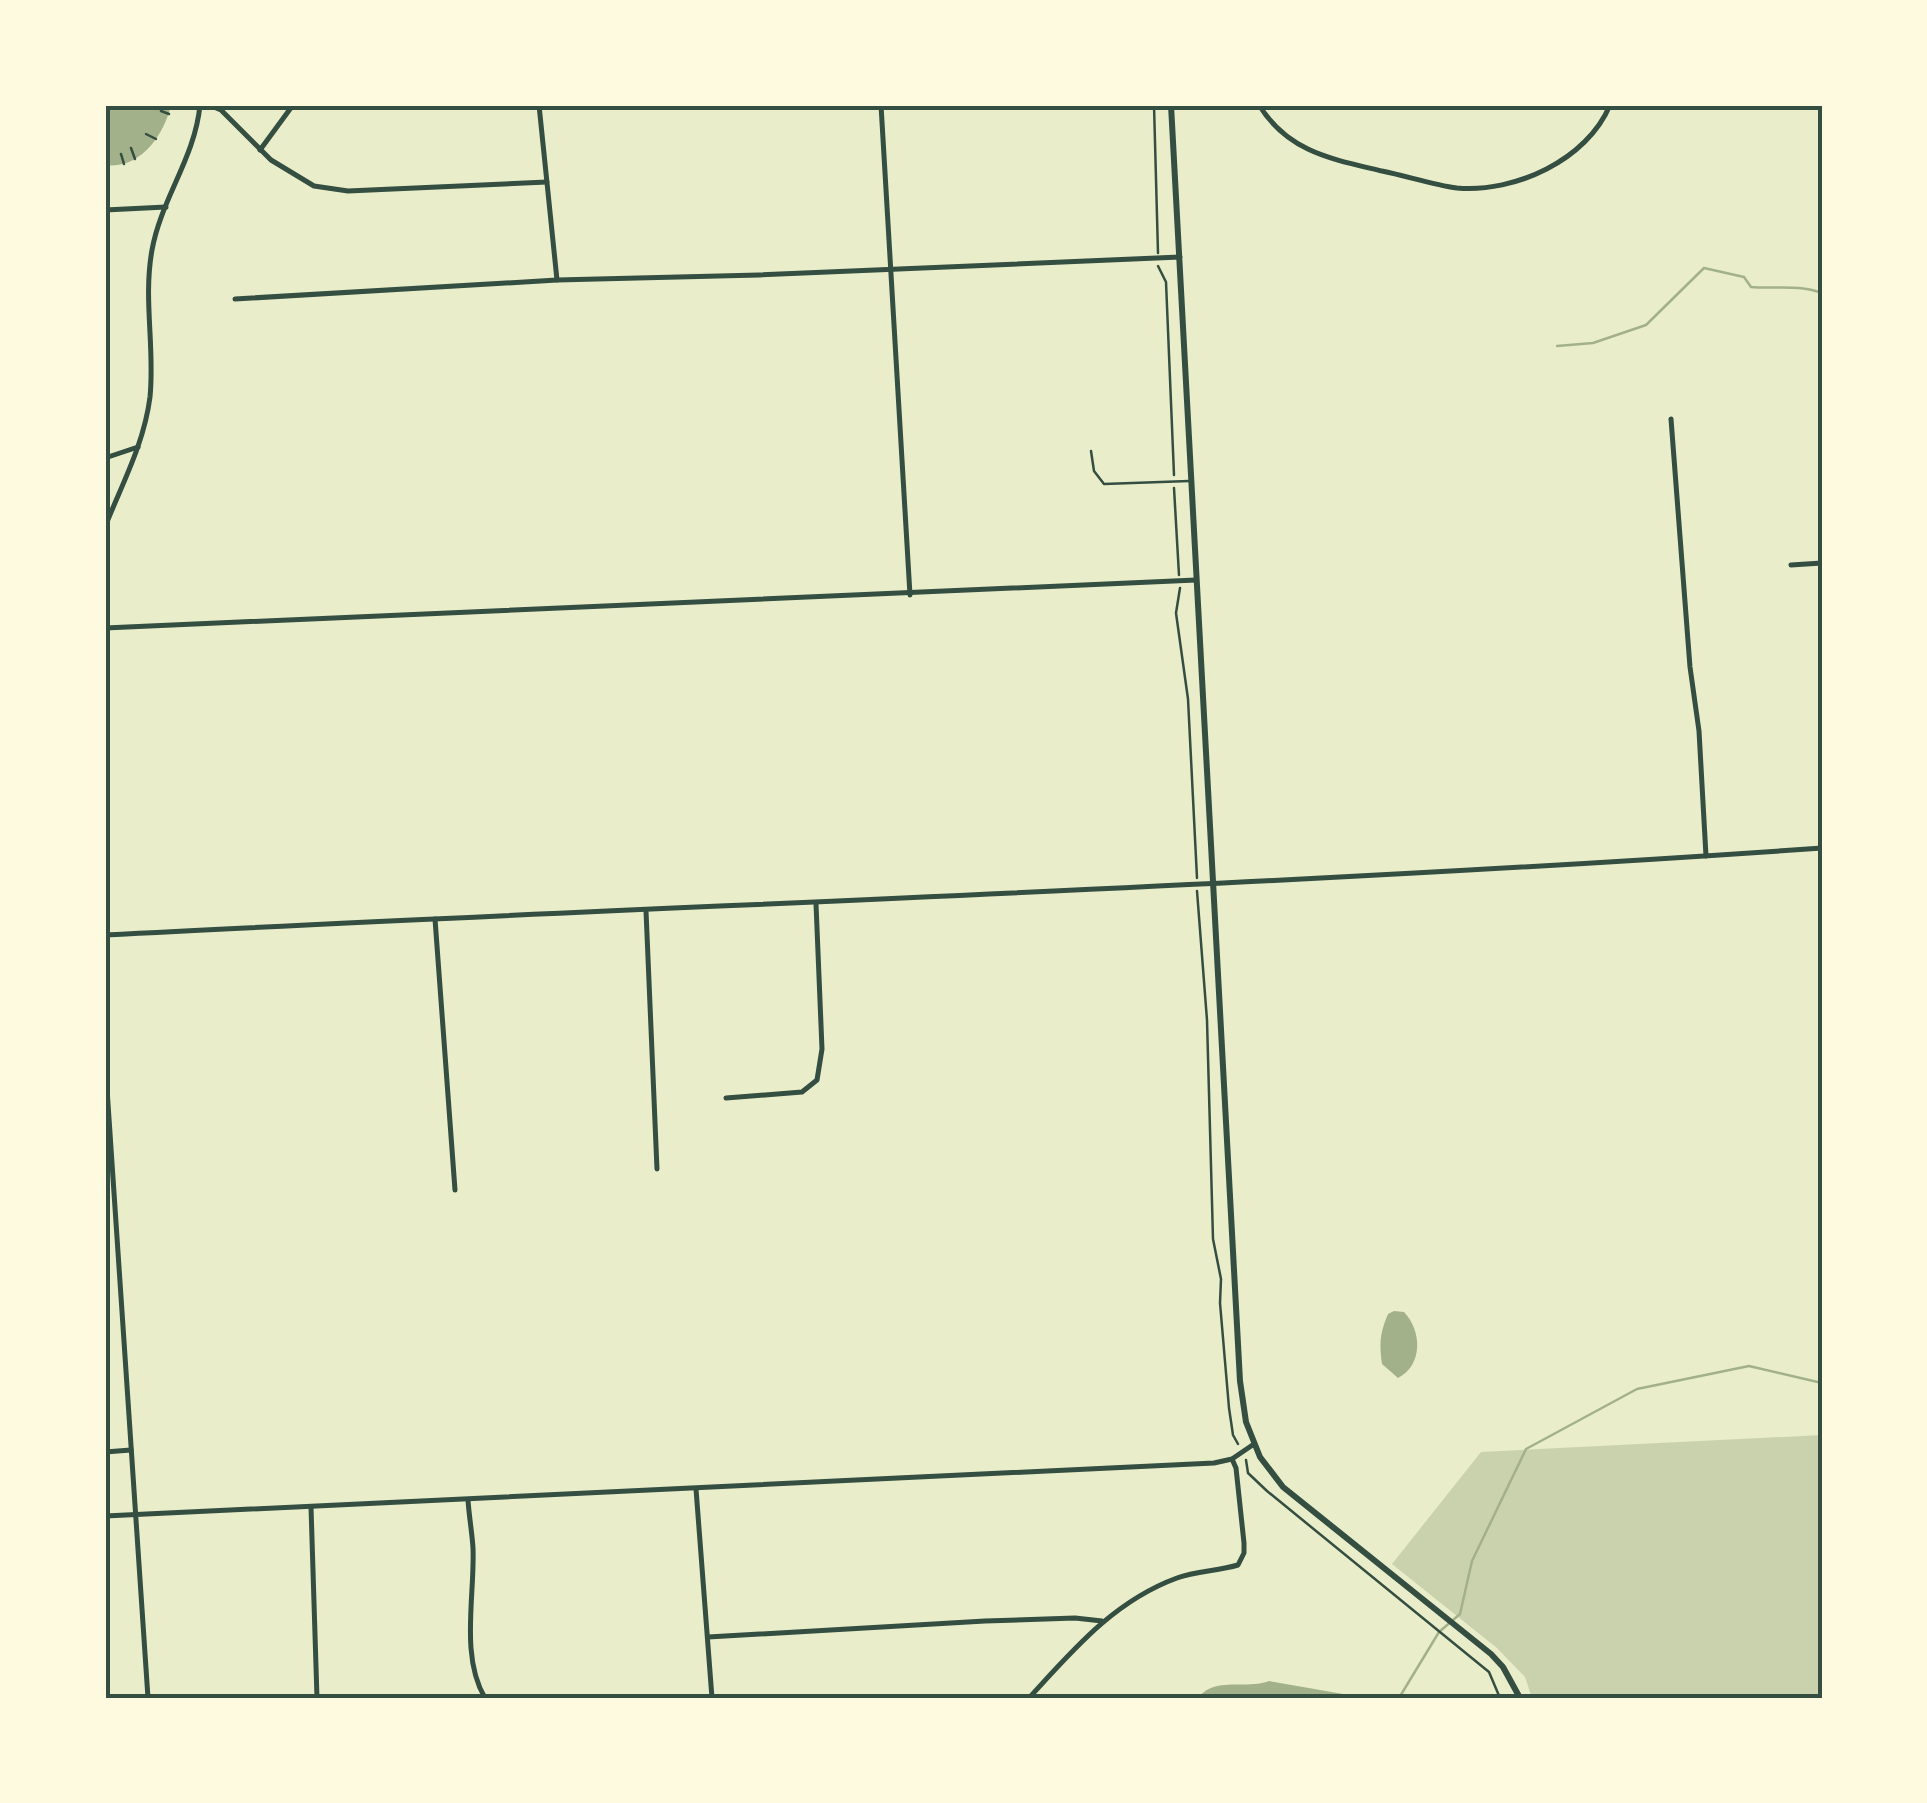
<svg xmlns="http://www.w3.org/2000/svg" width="1927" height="1803" viewBox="0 0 1927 1803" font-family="Georgia,serif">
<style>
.green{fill:#cad2ad}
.water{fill:#a3b18a}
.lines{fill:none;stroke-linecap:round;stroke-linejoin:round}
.stream{stroke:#a3b18a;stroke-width:2.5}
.path{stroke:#344e41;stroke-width:2.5}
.service{stroke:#344e41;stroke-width:2.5}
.minor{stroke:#344e41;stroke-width:5}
.secondary{stroke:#344e41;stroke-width:6}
.neatline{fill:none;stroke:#344e41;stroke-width:4}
</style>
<rect width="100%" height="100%" fill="#e9edc9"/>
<!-- green -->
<path class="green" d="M1822 1435V1698H1532L1525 1677 1497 1648 1392 1564 1481 1452Z"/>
<!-- water -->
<g class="water">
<path d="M105 105H171C164 135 140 170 105 165Z"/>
<path d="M1394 1311 1404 1312C1422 1331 1423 1365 1398 1378L1382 1364C1379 1343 1380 1333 1388 1314Z"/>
<path d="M1269 1681 1366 1698H1190C1202 1697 1201 1692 1211 1688 1228 1681 1250 1688 1269 1681Z"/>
</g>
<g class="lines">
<!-- stream -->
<g class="stream">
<path d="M1557 346 1593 343 1646 325 1704 268 1744 277 1751 287C1777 289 1798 284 1822 293"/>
<path d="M1399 1698 1439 1632 1460 1614 1472 1561 1526 1449 1637 1389 1749 1366 1822 1383"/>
</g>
<!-- path -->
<g class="path">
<path d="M1154 105 1158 253"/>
<path d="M161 111 169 114"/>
<path d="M146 134 156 139"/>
<path d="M131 148 135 159"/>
<path d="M121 154 124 164"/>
<path d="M1158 266 1166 282 1174 475"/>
<path d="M1174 488 1179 575"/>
<path d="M1180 588 1176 613 1188 699 1197 878"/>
<path d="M1197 891 1207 1020 1213 1239 1221 1279 1220 1303 1229 1408 1233 1435 1238 1444"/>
<path d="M1246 1460 1248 1473 1267 1491 1489 1672 1500 1698"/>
</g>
<!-- service -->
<path class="service" d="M1091 451 1094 471 1104 484 1189 481"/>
<!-- minor -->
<g class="minor">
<path d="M209 105 221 110 271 160 314 186 348 191 547 182"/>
<path d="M539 105 557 280"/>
<path d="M881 105 910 595"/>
<path d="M1259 105C1288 152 1332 159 1382 171 1407 176 1433 185 1457 188 1515 193 1587 160 1610 105"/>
<path d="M260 150 293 105"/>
<path d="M105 210 166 207"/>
<path d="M235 299 557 280 759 275 1180 257"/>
<path d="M1671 419 1690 667 1699 731 1706 856"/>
<path d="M105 458 138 447"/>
<path d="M105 527C122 484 144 444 150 397 155 348 143 299 152 250 161 199 195 158 200 105"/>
<path d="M1791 565 1822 563"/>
<path d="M105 628 1196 580"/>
<path d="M646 911 657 1169"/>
<path d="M435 919 455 1190"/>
<path d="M105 935C677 905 1250 888 1822 848"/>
<path d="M105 1059 148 1698"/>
<path d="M726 1098 802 1092 817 1080 822 1049 816 904"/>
<path d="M105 1452 131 1450"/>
<path d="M696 1489 712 1698"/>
<path d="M468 1500C469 1516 472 1532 473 1548 475 1595 460 1656 485 1698"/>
<path d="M311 1507 317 1698"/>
<path d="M105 1516 1214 1463 1232 1459 1254 1444"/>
<path d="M708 1637 985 1621 1075 1618 1102 1621"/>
<path d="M1029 1698C1073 1650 1114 1601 1177 1578 1196 1571 1218 1571 1238 1565L1244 1553V1543L1236 1468 1232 1459"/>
</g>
<!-- secondary -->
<path class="secondary" d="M1171 105 1240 1381 1246 1422 1260 1457 1283 1487 1491 1654 1503 1667 1520 1698"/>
</g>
<!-- border -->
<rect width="1927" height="1803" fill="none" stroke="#fefae0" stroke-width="215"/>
<rect x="108" y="108" width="1712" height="1588" class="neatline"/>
</svg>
